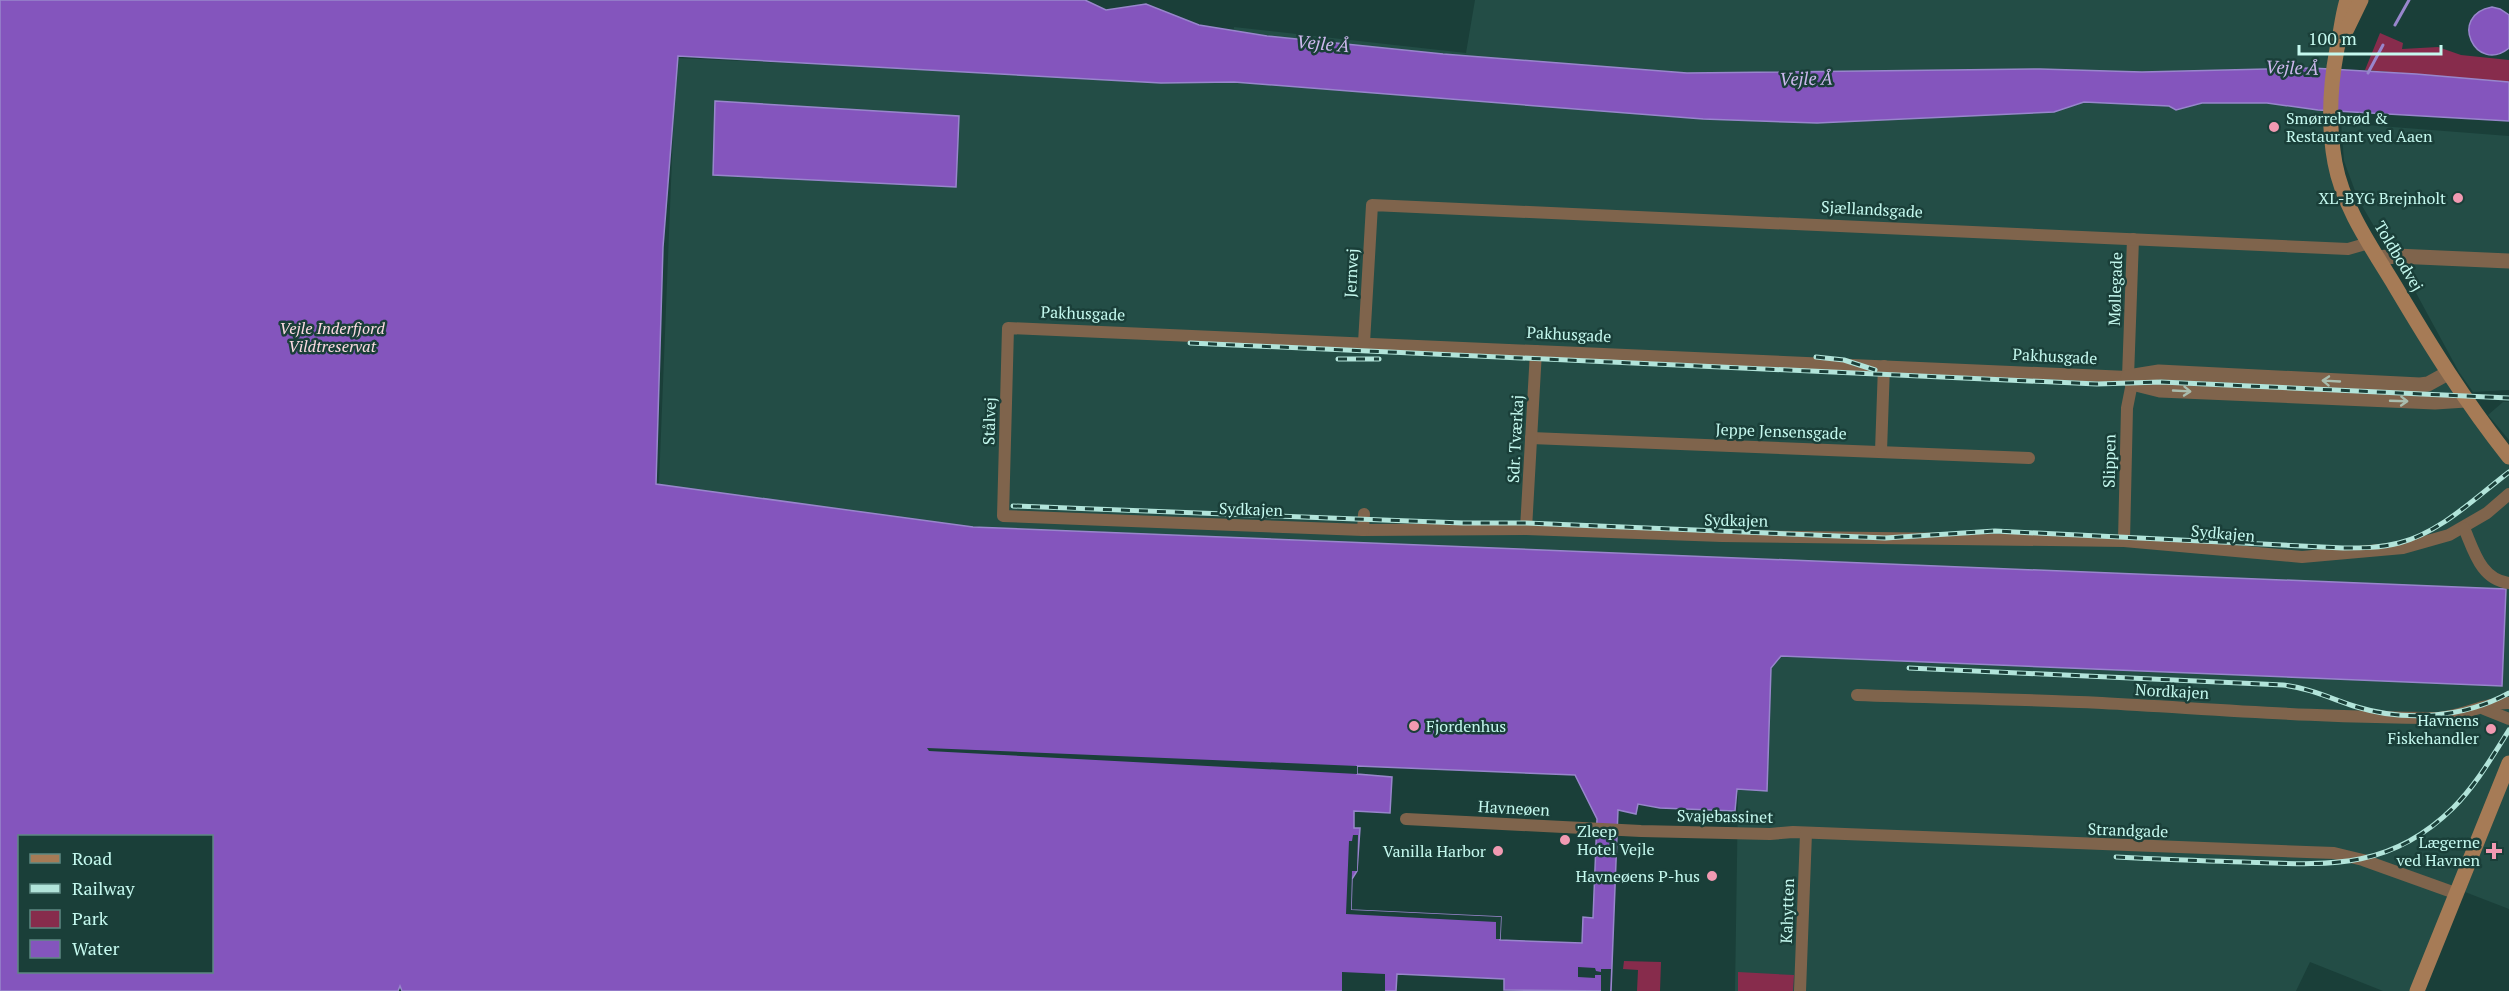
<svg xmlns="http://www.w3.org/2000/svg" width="2509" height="991" viewBox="0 0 2509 991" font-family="'PT Serif',serif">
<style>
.built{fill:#234d46}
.green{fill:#872c4c}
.water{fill:#8455bd;stroke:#9886cc;stroke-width:1.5;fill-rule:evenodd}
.pier{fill:#1a3f39}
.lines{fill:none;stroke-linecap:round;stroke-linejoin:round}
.stream{stroke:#9886cc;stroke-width:3}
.minor{stroke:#7f644c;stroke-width:12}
.tertiary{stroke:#7f644c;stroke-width:15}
.secondary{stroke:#a67b56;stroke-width:15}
.rail-casing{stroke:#b2e4da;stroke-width:5}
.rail{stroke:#1a3f39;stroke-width:3;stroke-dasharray:9;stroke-linecap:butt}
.oneway{stroke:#a9bdae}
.poi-dot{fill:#f19ab2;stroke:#1a3f39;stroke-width:2}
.labels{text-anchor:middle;stroke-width:5;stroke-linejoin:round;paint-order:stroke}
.poi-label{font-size:16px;fill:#c5f9ef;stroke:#1a3f39;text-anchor:end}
.street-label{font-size:16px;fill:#c5f9ef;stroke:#1a3f39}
.park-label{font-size:16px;font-style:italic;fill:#fbdae2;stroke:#1a3f39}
.water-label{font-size:18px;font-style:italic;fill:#ccb8ed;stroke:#1a3f39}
</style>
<rect width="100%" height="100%" fill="#1a3f39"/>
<!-- built -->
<g class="built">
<path d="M1475 0H2351L2332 88 2348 205 2509 455V765L2411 991H2383L2310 962 2296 991H1735L1738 792 1648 785 661 579 659 483 676 58 1225 83 1234 27 1466 53Z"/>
<path d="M2341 123 2509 136V390L2473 392 2459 372 2396 256 2378 233 2358 199 2344 161Z"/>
<path d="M2503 402H2509V440L2488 415Z"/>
<path d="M2509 782V909L2465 892Z"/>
</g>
<!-- green -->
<g class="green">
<path d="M2380 33 2403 43 2402 49 2438 47 2461 55 2509 60V82L2365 70Z"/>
<path d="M1624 961 1661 962 1660 991H1637L1638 970 1623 969Z"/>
<path d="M1738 972 1794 975 1793 991H1738Z"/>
</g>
<!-- water -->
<g class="water">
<path d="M0 0H1085L1106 10 1146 4 1199 25 1267 36 1443 54 1687 73 2040 69 2142 72 2312 68 2416 74 2509 82V121L2318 110 2267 103H2202L2176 110 2169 106 2084 102 2054 112 1817 123 1703 119 1234 82 1161 83 678 56 663 247 656 484 973 527 2506 589 2502 686 1781 656 1771 668 1767 791 1737 789 1735 811 1660 808 1638 804 1636 814 1618 810 1611 991 1504 990V979L1397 974 1396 991H402L400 986 398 991H0ZM1357 766 1575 775 1597 819 1593 918 1583 917 1582 943 1500 940 1501 917 1351 910 1352 879 1357 871 1360 828H1354V811L1390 813 1392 777 1357 774ZM20 836H212V972H20Z"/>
<path d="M2492 7 2500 9 2509 15V48C2476 75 2447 15 2492 7Z"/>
<path d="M715 101 959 116 956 187 713 175Z"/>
</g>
<!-- pier -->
<g class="pier">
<path d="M927 748 1357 766V774L929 751Z"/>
<path d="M1353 835H1358L1357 871H1352L1351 910 1501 917 1500 939H1496V922L1346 914 1349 841H1352Z"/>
<path d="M1578 967 1595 968 1596 971 1601 972V969H1611L1610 991H1601V975H1595V978L1578 977Z"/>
<path d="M1342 972 1385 974V991H1342Z"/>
</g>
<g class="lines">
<!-- stream -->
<g class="stream">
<path d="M2395 25 2409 0"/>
<path d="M2368 73 2383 45"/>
</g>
<!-- minor -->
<g class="minor">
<path d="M2133 239 2128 377 1008 328 1003 516 1363 530 1526 529 1722 536 2124 541 2302 557 2403 548 2449 535 2487 513 2509 494"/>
<path d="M1364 343 1372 205 2348 249 2369 243"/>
<path d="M1531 438 2029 458"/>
<path d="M1881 451 1884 366"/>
<path d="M2464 528C2474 551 2481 580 2509 583"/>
<path d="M1526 529 1536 351"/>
<path d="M1363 530 1364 514"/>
<path d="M2124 541 2127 408 2132 383"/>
<path d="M1857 695C1939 698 2021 699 2102 703 2213 709 2323 718 2434 718 2459 718 2485 702 2509 703"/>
<path d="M2484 709 2509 719"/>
<path d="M1406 819 1641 831 1770 834 1793 832 2334 853 2363 860 2455 893"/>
<path d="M1800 991 1806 833"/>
</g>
<!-- tertiary -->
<g class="tertiary">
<path d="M2378 258 2396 256 2509 261"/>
<path d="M2128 377 2132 383 2160 390 2435 402 2466 400"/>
<path d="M2128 377 2159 372 2420 385 2428 384 2448 373"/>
</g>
<!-- secondary -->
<g class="secondary">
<path d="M2347 0C2342 16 2341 32 2337 49 2330 86 2328 125 2335 163 2343 207 2372 248 2395 286 2430 345 2466 403 2509 457"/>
<path d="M2344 35 2361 0"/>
<path d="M2417 991 2509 763"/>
</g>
<!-- rail casing -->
<g class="rail-casing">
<g id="rail">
<path d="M1190 343 2097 384 2161 382 2509 398"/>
<path d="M1816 357 1844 360 1875 370"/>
<path d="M1338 359H1379"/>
<path d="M1013 506 1463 523H1526L1885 538 1995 531 2343 548C2362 548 2380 548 2399 543 2441 532 2475 498 2509 472"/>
<path d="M1909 668 2283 685C2309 688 2332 699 2357 707 2406 722 2464 718 2509 693"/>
<path d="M2116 857C2159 859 2201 861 2244 862 2327 865 2389 871 2453 808 2476 785 2492 757 2509 730"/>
</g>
</g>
<!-- rail -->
<use href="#rail" class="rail"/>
</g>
<!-- one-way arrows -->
<defs><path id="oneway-shaft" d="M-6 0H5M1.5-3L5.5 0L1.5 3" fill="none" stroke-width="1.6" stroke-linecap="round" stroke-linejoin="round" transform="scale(1.5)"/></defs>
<g class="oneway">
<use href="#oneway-shaft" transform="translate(2331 381) rotate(-177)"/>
<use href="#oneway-shaft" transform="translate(2182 391) rotate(3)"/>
<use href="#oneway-shaft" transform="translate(2399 401) rotate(2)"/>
</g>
<!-- markers -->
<g class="poi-dot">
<circle cx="2274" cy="127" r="6"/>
<circle cx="2458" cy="198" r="6"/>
<circle cx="1414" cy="726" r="6"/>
<circle cx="2491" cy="729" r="6"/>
<circle cx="1565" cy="840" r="6"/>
<circle cx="1498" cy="851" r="6"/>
<path d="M2491 842h6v6h6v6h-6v6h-6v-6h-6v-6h6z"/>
<circle cx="1712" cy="876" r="6"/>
</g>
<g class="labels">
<!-- poi labels -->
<g class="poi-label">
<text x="2286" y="124" text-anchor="start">Smørrebrød &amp;<tspan x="2286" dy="18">Restaurant ved Aaen</tspan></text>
<text x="2446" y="204">XL-BYG Brejnholt</text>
<text x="2479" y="726">Havnens<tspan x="2479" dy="18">Fiskehandler</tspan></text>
<text x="1426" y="732" text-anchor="start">Fjordenhus</text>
<text x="1577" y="837" text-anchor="start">Zleep<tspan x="1577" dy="18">Hotel Vejle</tspan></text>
<text x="2480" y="848">Lægerne<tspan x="2480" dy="18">ved Havnen</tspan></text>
<text x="1486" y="857">Vanilla Harbor</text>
<text x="1700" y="882">Havneøens P-hus</text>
</g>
<!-- street labels -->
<g class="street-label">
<text transform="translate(1872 209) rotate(3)" y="6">Sjællandsgade</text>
<text transform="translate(2399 256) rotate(59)" y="6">Toldbodvej</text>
<text transform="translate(1351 273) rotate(-87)" y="6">Jernvej</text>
<text transform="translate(2115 289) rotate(-88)" y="6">Møllegade</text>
<text transform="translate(1083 313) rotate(2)" y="6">Pakhusgade</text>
<text transform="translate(1569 334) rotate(3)" y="6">Pakhusgade</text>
<text transform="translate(2055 356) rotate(3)" y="6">Pakhusgade</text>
<text transform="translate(989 421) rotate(-88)" y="6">Stålvej</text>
<text transform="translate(1781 431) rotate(2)" y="6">Jeppe Jensensgade</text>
<text transform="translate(1515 439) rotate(-87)" y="6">Sdr. Tværkaj</text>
<text transform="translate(2109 461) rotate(-89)" y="6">Slippen</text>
<text transform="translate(1251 509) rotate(2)" y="6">Sydkajen</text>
<text transform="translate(1736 520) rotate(1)" y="6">Sydkajen</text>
<text transform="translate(2223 533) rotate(5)" y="6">Sydkajen</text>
<text transform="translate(2172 691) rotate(3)" y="6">Nordkajen</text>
<text transform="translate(1514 808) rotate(3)" y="6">Havneøen</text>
<text transform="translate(1725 816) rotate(1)" y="6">Svajebassinet</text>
<text transform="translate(2128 830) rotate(2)" y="6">Strandgade</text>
<text transform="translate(1787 911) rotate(-88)" y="6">Kahytten</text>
</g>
<!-- park labels -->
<g class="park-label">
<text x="332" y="334">Vejle Inderfjord<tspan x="332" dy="18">Vildtreservat</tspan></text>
</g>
<!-- water labels -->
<g class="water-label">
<text transform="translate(1323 44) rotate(5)" y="6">Vejle Å</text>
<text transform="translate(2292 68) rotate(2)" y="6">Vejle Å</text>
<text transform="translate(1806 79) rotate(-1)" y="6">Vejle Å</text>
</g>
</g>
<!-- legend -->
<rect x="18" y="835" width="195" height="138" fill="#1a3f39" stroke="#5e8982" stroke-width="1.5"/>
<rect x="30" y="854" width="30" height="9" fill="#a67b56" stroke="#5e8982" stroke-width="1.5"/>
<text x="72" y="865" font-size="18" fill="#c5f9ef">Road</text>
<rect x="30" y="884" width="30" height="9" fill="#b2e4da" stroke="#5e8982" stroke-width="1.5"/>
<text x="72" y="895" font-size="18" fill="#c5f9ef">Railway</text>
<rect x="30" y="910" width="30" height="18" fill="#872c4c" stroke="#5e8982" stroke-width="1.5"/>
<text x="72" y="925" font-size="18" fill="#c5f9ef">Park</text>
<rect x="30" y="940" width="30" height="18" fill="#8455bd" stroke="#5e8982" stroke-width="1.5"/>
<text x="72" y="955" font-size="18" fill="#c5f9ef">Water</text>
<!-- scale -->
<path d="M2299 45v9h142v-9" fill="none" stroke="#c5f9ef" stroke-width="3"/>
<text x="2308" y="45" font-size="18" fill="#c5f9ef" stroke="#1a3f39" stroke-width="4.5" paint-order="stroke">100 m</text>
</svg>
